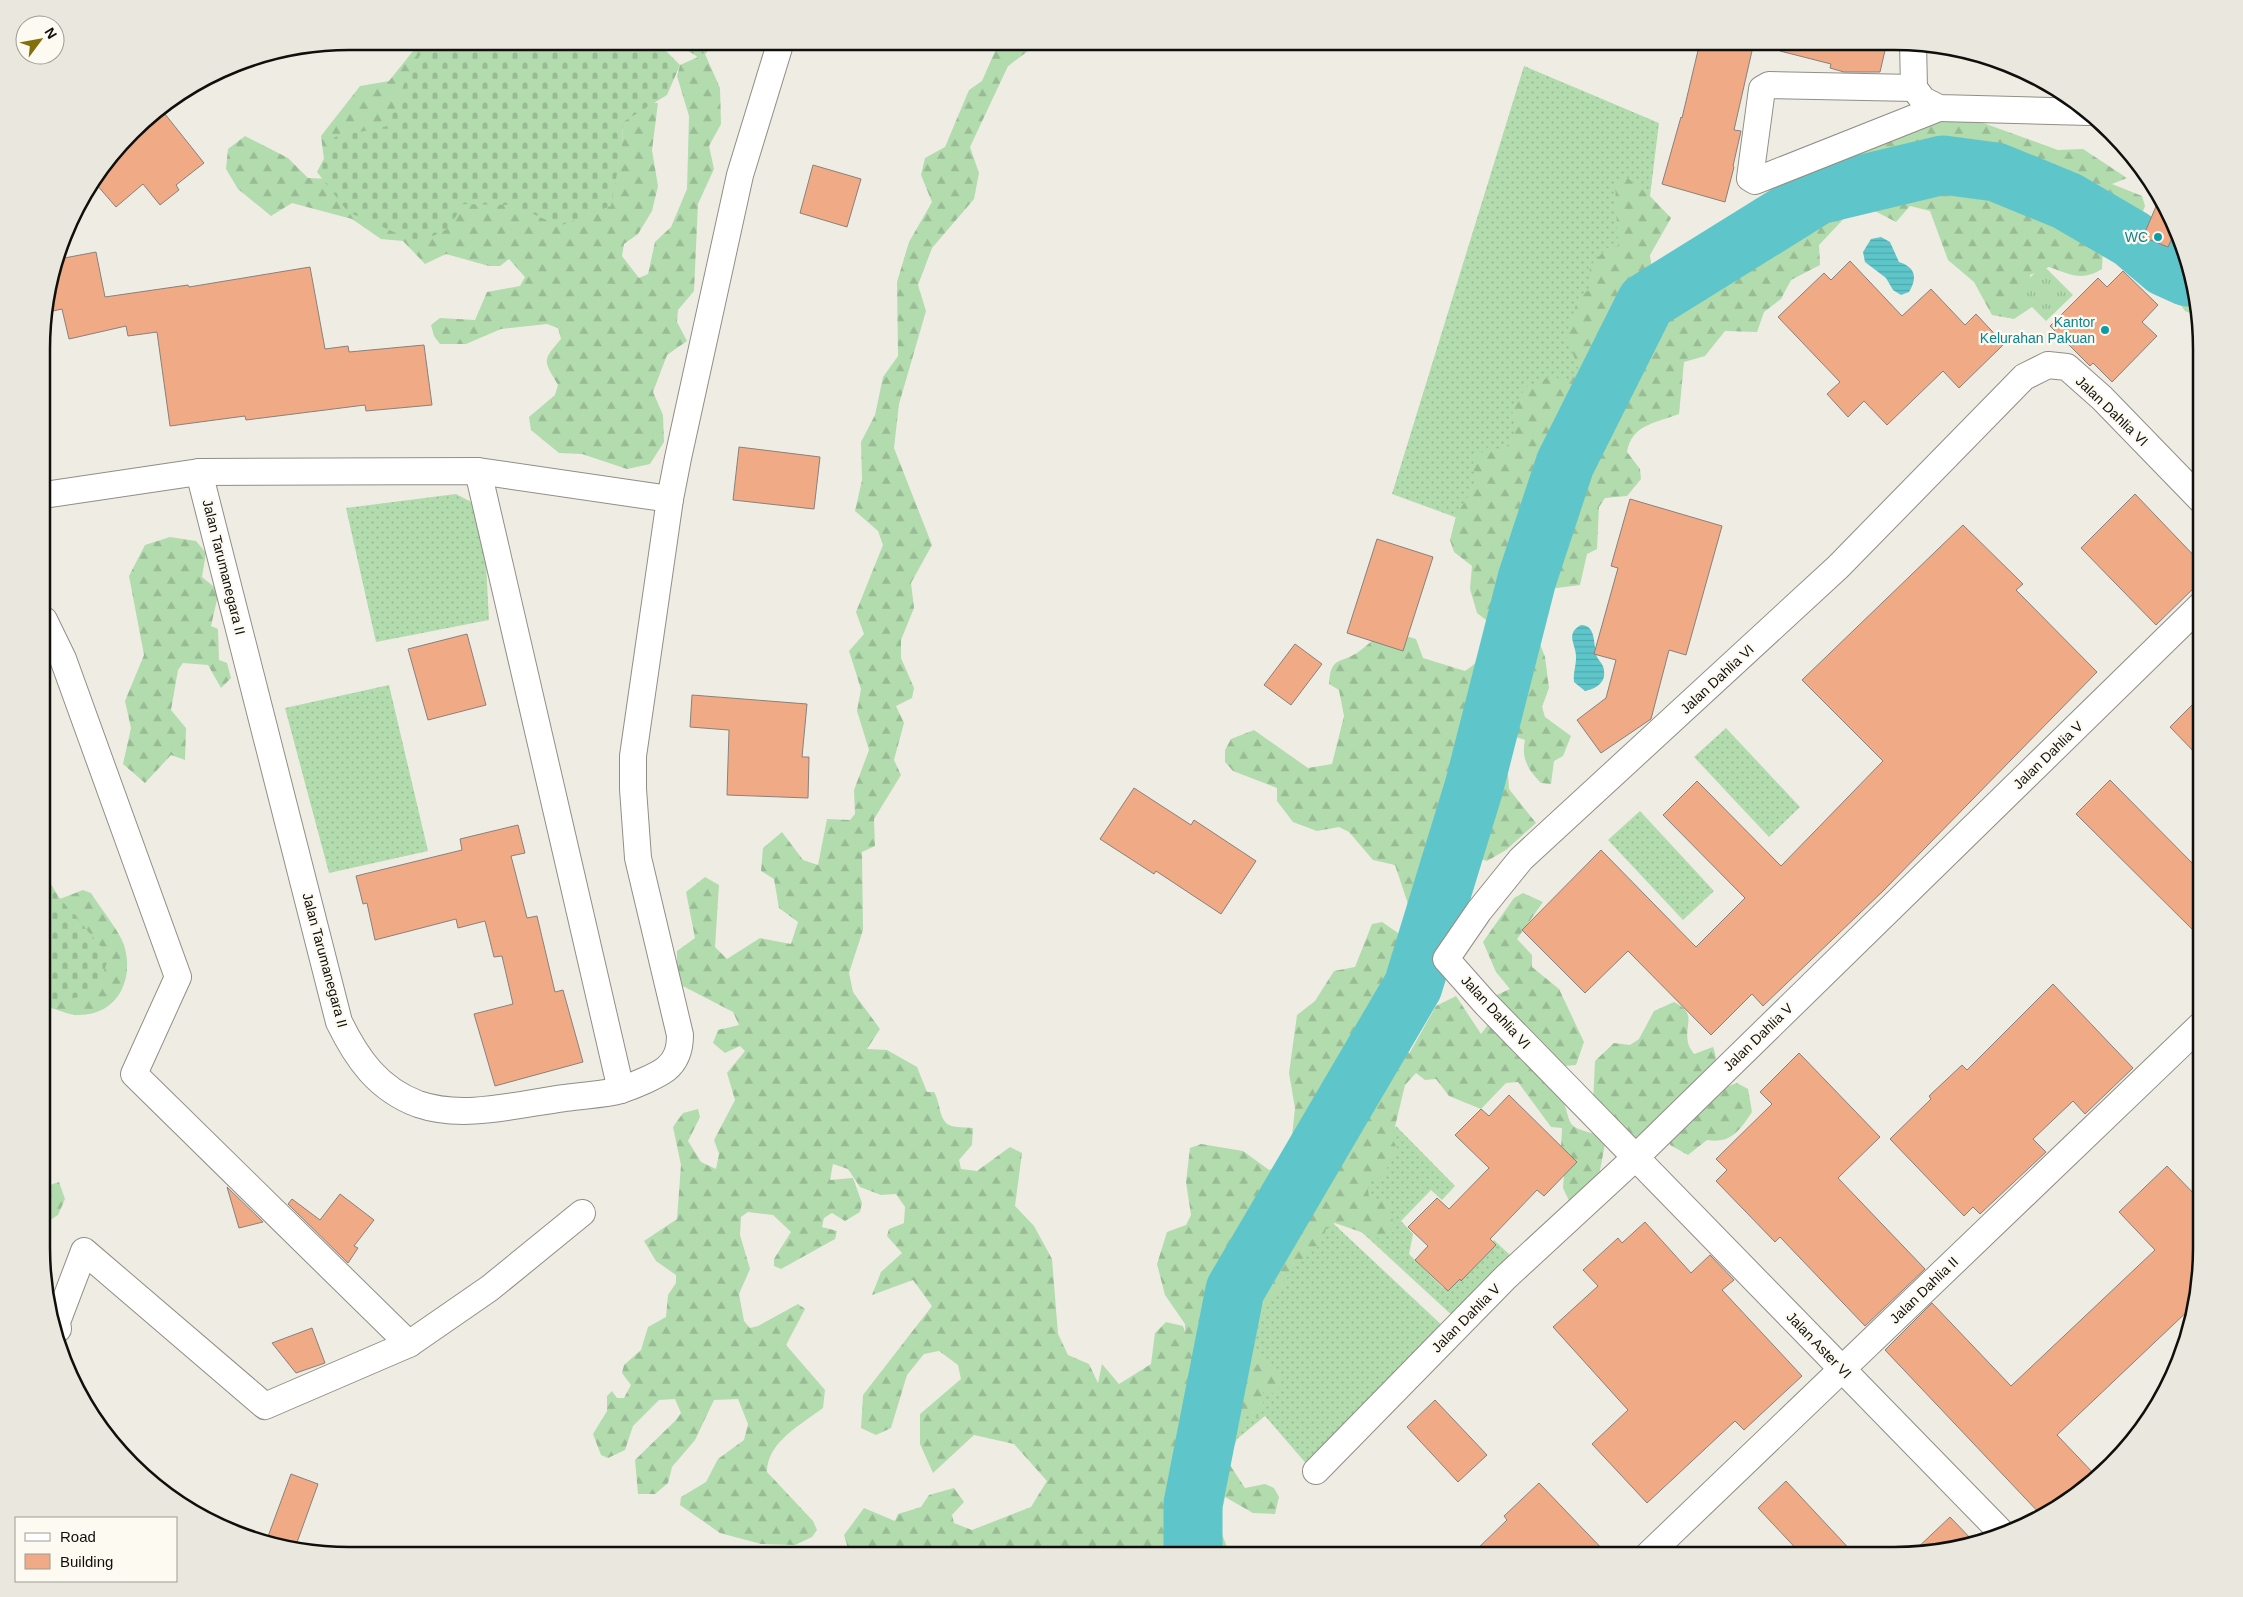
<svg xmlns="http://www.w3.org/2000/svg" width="2243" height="1597" viewBox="0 0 2243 1597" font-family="Helvetica,sans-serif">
  <defs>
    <pattern id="grass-dots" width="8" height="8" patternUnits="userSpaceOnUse" patternTransform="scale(1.25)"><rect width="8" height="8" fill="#b2dbae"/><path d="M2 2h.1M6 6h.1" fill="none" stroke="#98bb94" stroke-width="1.8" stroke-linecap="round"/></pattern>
    <pattern id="forest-firs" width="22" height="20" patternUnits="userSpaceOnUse" patternTransform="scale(1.25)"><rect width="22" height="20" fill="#b2dbae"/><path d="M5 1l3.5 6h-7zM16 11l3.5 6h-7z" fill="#98bb94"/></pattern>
    <pattern id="cemetery-stones" width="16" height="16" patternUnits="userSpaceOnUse" patternTransform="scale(1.25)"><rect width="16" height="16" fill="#b2dbae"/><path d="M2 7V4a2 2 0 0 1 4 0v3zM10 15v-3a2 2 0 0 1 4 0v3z" fill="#98bb94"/></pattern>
    <pattern id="park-tufts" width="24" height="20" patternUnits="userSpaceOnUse" patternTransform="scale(1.25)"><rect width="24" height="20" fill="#b2dbae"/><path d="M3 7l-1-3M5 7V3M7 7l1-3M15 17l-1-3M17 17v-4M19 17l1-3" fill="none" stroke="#98bb94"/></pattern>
    <pattern id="water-rules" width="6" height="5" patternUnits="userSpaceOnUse" patternTransform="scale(1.25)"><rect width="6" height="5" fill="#5ec6ca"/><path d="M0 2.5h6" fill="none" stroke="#50a9ac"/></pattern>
  </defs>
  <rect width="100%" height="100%" fill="#efede3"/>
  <!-- grass -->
  <g fill="url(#grass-dots)">
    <polygon points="672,41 716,41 701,59"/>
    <polygon points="1524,66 1659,123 1650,196 1636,233 1592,376 1474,524 1392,494"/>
    <polygon points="456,494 475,504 484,527 489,620 376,642 346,508"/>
    <polygon points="389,685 428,851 329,873 285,708"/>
    <polygon points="1726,728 1800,807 1769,837 1694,757"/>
    <polygon points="1640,811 1714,891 1683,920 1608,840"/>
    <polygon points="1396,1126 1455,1186 1442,1200 1431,1190 1401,1221 1413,1234 1409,1254 1443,1288 1494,1240 1511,1256 1456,1319 1341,1213"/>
    <polygon points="1320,1211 1446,1329 1310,1468 1265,1416 1209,1462 1237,1336"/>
  </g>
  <!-- forest -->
  <g fill="url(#forest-firs)">
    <path d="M 421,41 L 478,41 L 622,146 L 623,122 L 636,102 L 658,103 L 652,150 L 658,186 L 652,211 L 638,234 L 624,244 L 622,256 L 639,278 L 648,274 L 655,242 L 671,227 L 687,189 L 689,116 L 677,76 L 680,65 L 705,54 L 720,88 L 721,124 L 709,146 L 714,169 L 698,204 L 694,291 L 678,310 L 677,322 L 687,341 L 667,355 L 653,392 L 663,415 L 664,442 L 650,464 L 627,469 L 582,454 L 559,453 L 531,430 L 529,417 L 555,395 L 558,385 C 543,360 542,361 561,339 L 558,328 L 547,324 L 501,329 L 466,344 L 440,344 L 434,336 L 431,325 L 440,318 L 475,320 L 487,292 L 520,286 L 525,277 L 509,259 L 500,266 L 489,266 L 446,254 L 425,264 L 403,241 L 381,239 L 352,219 L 292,203 L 271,216 L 238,189 L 226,169 L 228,149 L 245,136 L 288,158 L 308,178 L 330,179 L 325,167 L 321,136 L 360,86 L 389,81 Z"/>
    <path d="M 999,42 L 1040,42 L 1008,66 L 970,147 L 979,173 L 974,199 L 932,248 L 918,285 L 926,311 L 899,404 L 894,448 L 932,545 L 911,583 L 914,608 L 901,640 L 901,658 L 914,688 L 912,698 L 896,706 L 904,723 L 894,760 L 901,775 L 874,819 L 875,846 L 862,852 L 863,930 L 849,973 L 853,992 L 880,1029 L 867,1049 L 887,1050 L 917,1067 L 927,1092 L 934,1092 C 940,1101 939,1120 949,1125 C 955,1128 966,1127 973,1128 L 972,1145 L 959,1160 L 961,1169 L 977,1171 L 1010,1147 L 1022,1153 L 1015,1206 L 1034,1226 L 1052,1259 L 1058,1334 L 1068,1355 L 1089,1364 L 1098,1383 L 1102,1364 L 1119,1384 L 1151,1364 L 1155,1333 L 1166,1322 L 1183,1326 L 1185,1332 L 1185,1324 L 1165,1295 L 1157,1264 L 1167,1232 L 1186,1225 L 1191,1215 L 1186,1182 L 1190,1148 L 1201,1144 L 1243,1151 L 1269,1170 L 1289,1164 L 1295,1108 L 1289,1073 L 1297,1015 L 1315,1001 L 1334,971 L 1355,967 L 1372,924 L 1382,922 L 1398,933 L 1413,967 L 1429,980 L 1421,1020 L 1406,1045 L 1409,1054 L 1436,1006 L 1456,996 L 1481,1034 L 1493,1018 L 1490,998 L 1510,989 L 1496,972 L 1483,942 L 1514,898 L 1523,893 L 1543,902 L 1517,939 L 1532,955 L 1532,967 L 1559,989 L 1584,1042 L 1576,1065 L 1543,1068 C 1549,1076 1559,1087 1562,1097 C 1573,1127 1564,1126 1599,1135 L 1605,1144 L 1600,1170 L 1605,1182 L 1572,1207 L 1563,1188 L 1564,1175 L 1561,1147 L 1562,1128 L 1551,1127 L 1518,1082 L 1506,1083 L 1481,1109 L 1449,1096 L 1436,1079 L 1425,1080 L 1416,1073 L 1405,1085 L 1392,1139 L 1399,1151 L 1380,1178 L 1370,1180 L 1368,1189 L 1369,1198 L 1389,1203 L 1395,1231 L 1378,1238 L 1335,1223 L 1327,1227 L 1320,1244 L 1291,1272 L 1254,1326 L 1254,1346 L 1279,1377 L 1280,1386 L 1274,1393 L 1263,1392 L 1263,1411 L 1256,1417 L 1246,1416 L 1228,1462 L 1245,1488 L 1265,1484 L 1274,1488 L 1279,1497 L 1275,1514 L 1253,1513 L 1225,1497 L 1219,1526 L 1230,1555 L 1185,1555 L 1181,1552 L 1188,1518 L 1179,1497 L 1182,1476 L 1168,1497 L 1181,1530 L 1172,1555 L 1032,1555 L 1027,1546 L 1001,1549 L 997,1555 L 850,1555 L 844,1535 L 864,1508 L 895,1521 L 898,1514 L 921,1507 L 929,1495 L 954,1488 L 964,1502 L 952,1515 L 954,1523 L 972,1530 L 1031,1507 L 1047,1481 L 1014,1444 L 974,1435 L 933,1473 L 920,1444 L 920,1414 L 961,1379 L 958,1365 L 939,1351 L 924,1354 L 907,1375 L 891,1428 L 876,1435 L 861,1428 L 863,1395 L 932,1306 L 913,1280 L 872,1295 L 881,1272 L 902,1253 L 887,1236 L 889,1229 L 904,1223 L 905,1207 L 896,1194 L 881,1195 L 860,1187 L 848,1169 L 833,1164 L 830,1180 L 853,1178 L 862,1203 L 860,1212 L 845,1221 L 832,1213 L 824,1218 L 822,1227 L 837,1231 L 835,1239 L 781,1269 L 774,1266 L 774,1259 L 791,1232 L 773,1215 L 748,1212 L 741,1217 L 740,1235 L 750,1269 L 739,1294 L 744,1321 L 750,1328 L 758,1326 L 798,1304 L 805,1309 L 786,1345 L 825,1390 L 823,1408 C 802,1424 767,1442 767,1472 L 813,1521 L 817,1530 L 812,1537 L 795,1545 L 761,1544 L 720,1533 L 680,1505 L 681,1497 L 706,1482 L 718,1459 L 744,1440 L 748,1424 L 738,1399 L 714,1400 L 695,1440 L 672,1467 L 668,1483 L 655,1494 L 638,1494 L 635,1460 L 676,1420 L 681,1413 L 675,1399 L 659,1400 L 633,1426 L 625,1450 L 608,1458 L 601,1455 L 593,1434 L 607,1411 L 607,1396 L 612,1391 L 617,1398 L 624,1398 L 631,1385 L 622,1373 L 624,1365 L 641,1350 L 648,1327 L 666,1317 L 668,1295 L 676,1283 L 676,1275 L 656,1261 L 644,1241 L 677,1219 L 681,1165 L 673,1127 L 683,1113 L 698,1109 L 700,1117 L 688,1141 L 701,1162 L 716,1169 L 719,1154 L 714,1140 L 735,1100 L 727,1073 L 745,1051 L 740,1046 L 725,1053 L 713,1043 L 718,1030 L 739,1025 L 733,1012 L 677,983 L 677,951 L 695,938 L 686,892 L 705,877 L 719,885 L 715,947 L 727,959 L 760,938 L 791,944 L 798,922 L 779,908 L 774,879 L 761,871 L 763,848 L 782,832 L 803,860 L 818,865 L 827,819 L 850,820 L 855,814 L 854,790 L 869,750 L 857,711 L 861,689 L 849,651 L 864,634 L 856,612 L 883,545 L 878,531 L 855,511 L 862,480 L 861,442 L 875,415 L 883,377 L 898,356 L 897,282 L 909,242 L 932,202 L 921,175 L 925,158 L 945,147 L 969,90 L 982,81 Z"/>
    <path d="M 1961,115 L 2058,150 L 2083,149 L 2127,178 L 2112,184 L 2142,196 L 2145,206 L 2132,239 L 2109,239 L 2103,249 L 2102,269 C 2081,282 2070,274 2049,267 L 2030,275 L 2032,307 L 2014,319 L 1992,315 L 1974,282 L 1948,260 L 1930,211 L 1910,206 L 1896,222 L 1865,206 L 1854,208 L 1819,245 L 1820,265 L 1791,280 L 1781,299 L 1764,312 L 1757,332 L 1725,331 L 1705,356 L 1684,362 L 1679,414 C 1656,423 1632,424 1627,452 L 1640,469 L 1641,479 L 1627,496 L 1605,498 L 1599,507 L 1597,549 L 1587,554 L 1580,585 L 1549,589 L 1536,606 L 1533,626 L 1545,657 L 1549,688 L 1542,707 L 1545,717 L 1571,736 L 1563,756 L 1554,761 L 1551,784 L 1541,783 C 1528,770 1521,758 1525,740 L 1513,736 L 1506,744 L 1509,789 L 1536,823 L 1506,850 L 1487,861 L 1461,853 L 1455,862 L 1458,915 L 1446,916 L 1432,904 L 1420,920 L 1411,913 L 1395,865 L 1373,860 L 1349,832 L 1339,827 L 1317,831 L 1293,822 L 1277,801 L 1277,788 L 1233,771 L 1225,762 L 1225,750 L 1231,739 L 1254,730 L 1308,768 L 1332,764 L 1344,716 L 1339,690 L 1329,684 C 1331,657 1338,664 1357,653 C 1366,647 1375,637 1384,630 L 1416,639 L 1423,658 L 1465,671 C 1481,661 1493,645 1495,627 L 1477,613 L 1470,589 L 1472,566 L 1454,552 L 1450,540 L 1456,516 L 1475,485 L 1473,460 L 1491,445 L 1501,451 C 1519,438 1515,430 1512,410 L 1525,388 L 1549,377 L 1571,379 L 1579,370 L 1566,335 L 1579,296 L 1589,290 L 1590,266 L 1607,248 L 1618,246 L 1615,182 L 1624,175 L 1650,196 L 1671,218 L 1650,255 L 1654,285 L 1683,265 L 1717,255 L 1741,210 L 1780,186 L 1807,159 L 1879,120 Z"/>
    <polygon points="2182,259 2197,316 2185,311 2172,292 2177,265"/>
    <polygon points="170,537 196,541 206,553 202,577 219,591 211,626 218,629 219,660 227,663 231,678 221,688 208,665 183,663 178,670 171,710 186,728 185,760 171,755 145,783 123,764 131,728 125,701 144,655 129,576 145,545"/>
    <path d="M 83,890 L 91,893 C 99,906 120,932 124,945 C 135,980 117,1016 77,1015 C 69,1015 59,1010 51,1008 L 44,1011 L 44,892 L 52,902 Z"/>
    <path d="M 1674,1002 C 1698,1014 1684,1023 1688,1043 C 1689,1047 1692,1051 1694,1054 L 1713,1047 C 1722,1069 1709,1080 1696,1098 L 1737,1083 L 1748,1089 L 1752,1112 C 1740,1130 1731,1144 1707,1140 L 1688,1155 L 1670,1145 L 1670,1125 L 1640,1143 L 1593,1103 L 1595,1061 L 1614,1043 L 1630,1045 L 1639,1039 L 1654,1011 Z"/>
    <polygon points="59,1182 65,1199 58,1215 44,1224 44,1187"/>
  </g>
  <!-- cemetery -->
  <g fill="url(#cemetery-stones)">
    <polygon points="429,41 656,41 680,65 667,95 623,122 622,146 611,206 559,226 514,205 463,204 449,228 419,243 348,212 317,172 335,137 388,126 407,76"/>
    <polygon points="44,872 58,896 109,956 104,971 85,996 44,1004"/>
  </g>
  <!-- park -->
  <polygon fill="url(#park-tufts)" points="2043,265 2073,295 2046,321 2016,291"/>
  <!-- water -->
  <g fill="url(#water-rules)">
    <path d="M 1881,237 L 1890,242 L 1899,262 C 1915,267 1918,277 1909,292 L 1901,295 L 1893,290 L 1886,278 L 1865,262 L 1863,252 L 1871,239 Z"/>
    <path d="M 1581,625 C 1597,625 1593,646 1597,657 C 1599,661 1604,665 1604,671 C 1606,683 1595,689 1585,691 L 1574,682 C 1573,673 1576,666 1576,658 C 1577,645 1564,634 1581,625 Z"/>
  </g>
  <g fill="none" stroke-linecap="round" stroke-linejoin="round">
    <!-- river -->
    <polyline stroke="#5ec6ca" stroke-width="59" points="1193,1555 1193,1504 1235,1290 1413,986 1474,787 1527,579 1565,464 1646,302 1818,195 1943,165 1996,172 2067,201 2132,239 2165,267 2187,277"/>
  </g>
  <!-- building -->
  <g fill="#f0aa85" stroke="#89807c">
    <polygon points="1700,42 1754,42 1734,130 1741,131 1733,166 1734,167 1725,202 1662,184 1681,117 1682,118"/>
    <polygon points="1781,42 1887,42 1880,72 1844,72 1830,68 1831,64 1780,51"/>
    <polygon points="161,109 204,163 176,185 179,190 160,205 143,184 116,207 96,184 146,118"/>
    <polygon points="813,165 861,179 847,227 800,213"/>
    <polygon points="2160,197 2170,213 2175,231 2168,247 2143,237"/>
    <polygon points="96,252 105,297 188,285 189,287 310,267 325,349 348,346 349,352 424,345 432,405 366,411 365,405 246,420 245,416 170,426 157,332 128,336 126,326 69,339 62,309 44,313 59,259"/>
    <polygon points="1850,261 1902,316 1931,289 1965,325 1976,314 2004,344 1959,388 1943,371 1887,425 1864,401 1848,417 1827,394 1840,382 1778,317 1824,273 1831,280"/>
    <polygon points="2123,271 2158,305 2142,322 2157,336 2112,382 2093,363 2090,366 2050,326 2098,278 2107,287"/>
    <polygon points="739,447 820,457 814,509 733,500"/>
    <polygon points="2135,494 2201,563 2201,581 2156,625 2081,548"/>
    <polygon points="1630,499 1722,526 1686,655 1669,650 1651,719 1601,753 1577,720 1606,698 1616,660 1594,654 1618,568 1611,566"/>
    <polygon points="1963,525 2023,584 2016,590 2097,672 1883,891 1763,1006 1752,994 1711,1035 1628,951 1585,993 1522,930 1601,850 1696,947 1745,898 1663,815 1697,781 1781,866 1883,761 1802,680"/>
    <polygon points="1377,539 1433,557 1403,651 1347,633"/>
    <polygon points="467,634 486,705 428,720 408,649"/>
    <polygon points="1295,644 1322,664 1291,705 1264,685"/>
    <polygon points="692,695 807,704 802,757 809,757 808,798 727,795 729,730 690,727"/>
    <polygon points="2201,696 2201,759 2170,727"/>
    <polygon points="2110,780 2201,872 2201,938 2076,814"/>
    <polygon points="1134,788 1191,825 1194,820 1256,861 1221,914 1156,871 1154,874 1100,839"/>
    <polygon points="518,825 525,853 511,856 527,918 537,916 555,992 563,990 583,1062 495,1086 474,1014 513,1004 502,956 494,957 485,921 458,928 456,919 375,940 367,903 363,904 356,876 462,850 460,839"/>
    <polygon points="2053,984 2133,1068 2085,1114 2073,1101 2033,1139 2046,1152 1980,1214 1973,1207 1964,1216 1890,1139 1931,1099 1929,1096 1962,1065 1967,1070"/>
    <polygon points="1799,1053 1880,1137 1838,1178 1925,1269 1865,1326 1780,1237 1775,1242 1716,1181 1727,1170 1716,1159 1772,1104 1760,1092"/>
    <polygon points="1509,1095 1577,1162 1544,1196 1537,1190 1490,1239 1496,1245 1461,1281 1460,1279 1448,1291 1415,1260 1428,1246 1408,1227 1437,1198 1449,1209 1489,1168 1455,1135 1481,1109 1489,1116"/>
    <polygon points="2167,1166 2201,1201 2201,1267 2193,1306 2057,1435 2097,1477 2081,1492 2042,1516 1885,1350 1932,1303 2011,1386 2155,1250 2119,1212"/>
    <polygon points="227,1187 263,1222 239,1228"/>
    <polygon points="340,1194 374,1220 354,1246 358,1248 348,1263 288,1204 292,1199 320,1220"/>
    <polygon points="1645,1222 1691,1273 1710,1255 1734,1280 1722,1290 1802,1376 1744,1430 1735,1421 1647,1503 1592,1444 1628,1410 1553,1327 1598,1286 1583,1270 1618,1238 1622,1243"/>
    <polygon points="312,1328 325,1363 296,1373 272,1343"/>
    <polygon points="1435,1400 1487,1455 1458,1482 1407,1427"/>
    <polygon points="291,1474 318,1484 295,1548 266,1542"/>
    <polygon points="1786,1481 1856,1556 1803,1556 1758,1508"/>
    <polygon points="1539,1483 1609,1556 1470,1556 1507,1520 1504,1516"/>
    <polygon points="1950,1517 1976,1544 1912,1553"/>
  </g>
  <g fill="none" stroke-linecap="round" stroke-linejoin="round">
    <!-- minor casing -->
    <g stroke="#918e86" stroke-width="28">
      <g id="minor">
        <polyline points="1913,42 1914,88 1923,100 1939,108 2089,112"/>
        <polyline points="1914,88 1769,85 1762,89 1750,178 1755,181 1939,108"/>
        <polyline points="478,471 621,1090"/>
        <path d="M 199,472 L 339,1022 C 357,1059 378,1089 418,1104 C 464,1120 518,1104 565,1098 C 583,1095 604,1095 621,1090 C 633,1086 657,1076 666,1069 C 677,1060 680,1049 680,1035 L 638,858 L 633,789 L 633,756 L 670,499 L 678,458 L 740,175 L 781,41"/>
        <polyline points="44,495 199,472 478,471 670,499"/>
        <polyline points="44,620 63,659 178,977 134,1074 409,1344 490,1288 582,1213"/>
        <polyline points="58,1329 57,1322 84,1251 265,1406 409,1344"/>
        <polyline points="1316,1471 1506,1277 1636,1157 2201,605"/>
        <polyline points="2003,1534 1485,1003 1446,959 1479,911 1521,859 1838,567 2024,377 2048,365 2067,367 2102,398 2201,500"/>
        <polyline points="1647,1556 2201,1025"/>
      </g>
    </g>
    <!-- minor -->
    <use href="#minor" stroke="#fff" stroke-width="26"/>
  </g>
  <!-- markers -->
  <g fill="#0f9aa8" stroke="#fdfaf1" stroke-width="2">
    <circle cx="2158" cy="237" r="5"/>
    <circle cx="2105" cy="330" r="5"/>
  </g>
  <g text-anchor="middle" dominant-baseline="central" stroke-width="4.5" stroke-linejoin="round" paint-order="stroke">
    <!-- culture labels -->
    <g font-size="14" fill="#0d838f" stroke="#fdfaf1" text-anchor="end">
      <text x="2148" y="237">WC</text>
      <text x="2095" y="322">Kantor<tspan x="2095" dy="16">Kelurahan Pakuan</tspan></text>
    </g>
    <!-- street labels -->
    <g font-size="14" fill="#0f0f0b" stroke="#fdfaf1">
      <text transform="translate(2112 411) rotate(44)">Jalan Dahlia VI</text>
      <text transform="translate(224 567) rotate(76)">Jalan Tarumanegara II</text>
      <text transform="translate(1717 679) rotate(-43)">Jalan Dahlia VI</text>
      <text transform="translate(2048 755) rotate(-44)">Jalan Dahlia V</text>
      <text transform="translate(325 960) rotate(75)">Jalan Tarumanegara II</text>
      <text transform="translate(1496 1012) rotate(47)">Jalan Dahlia VI</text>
      <text transform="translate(1758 1037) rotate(-44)">Jalan Dahlia V</text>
      <text transform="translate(1924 1290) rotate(-44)">Jalan Dahlia II</text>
      <text transform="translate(1466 1318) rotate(-45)">Jalan Dahlia V</text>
      <text transform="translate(1819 1345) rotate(46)">Jalan Aster VI</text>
    </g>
  </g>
  <!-- crop -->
  <path d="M0 0H2243V1597H0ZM349 50H1894A299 299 0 0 1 2193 349V1248A299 299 0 0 1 1894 1547H349A299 299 0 0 1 50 1248V349A299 299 0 0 1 349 50Z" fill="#eae7df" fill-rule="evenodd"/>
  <path fill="none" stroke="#0f0f0b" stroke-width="2.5" d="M349 50H1894A299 299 0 0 1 2193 349V1248A299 299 0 0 1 1894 1547H349A299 299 0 0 1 50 1248V349A299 299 0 0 1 349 50Z"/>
  <!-- legend -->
  <rect x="15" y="1517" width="162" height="65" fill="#fdfaf1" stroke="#9e9c95"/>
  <rect x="25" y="1533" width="25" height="8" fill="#ffffff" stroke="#9e9c95"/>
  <text x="60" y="1542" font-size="15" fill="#0f0f0b">Road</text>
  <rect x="25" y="1554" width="25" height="15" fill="#f0aa85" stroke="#9e9c95"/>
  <text x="60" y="1567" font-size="15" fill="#0f0f0b">Building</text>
  <!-- north arrow -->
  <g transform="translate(40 40) rotate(58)"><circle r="24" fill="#fdfaf1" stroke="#9e9c95"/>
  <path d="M0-4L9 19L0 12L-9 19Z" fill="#846f0d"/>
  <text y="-8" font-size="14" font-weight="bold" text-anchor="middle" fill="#0f0f0b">N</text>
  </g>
</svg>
